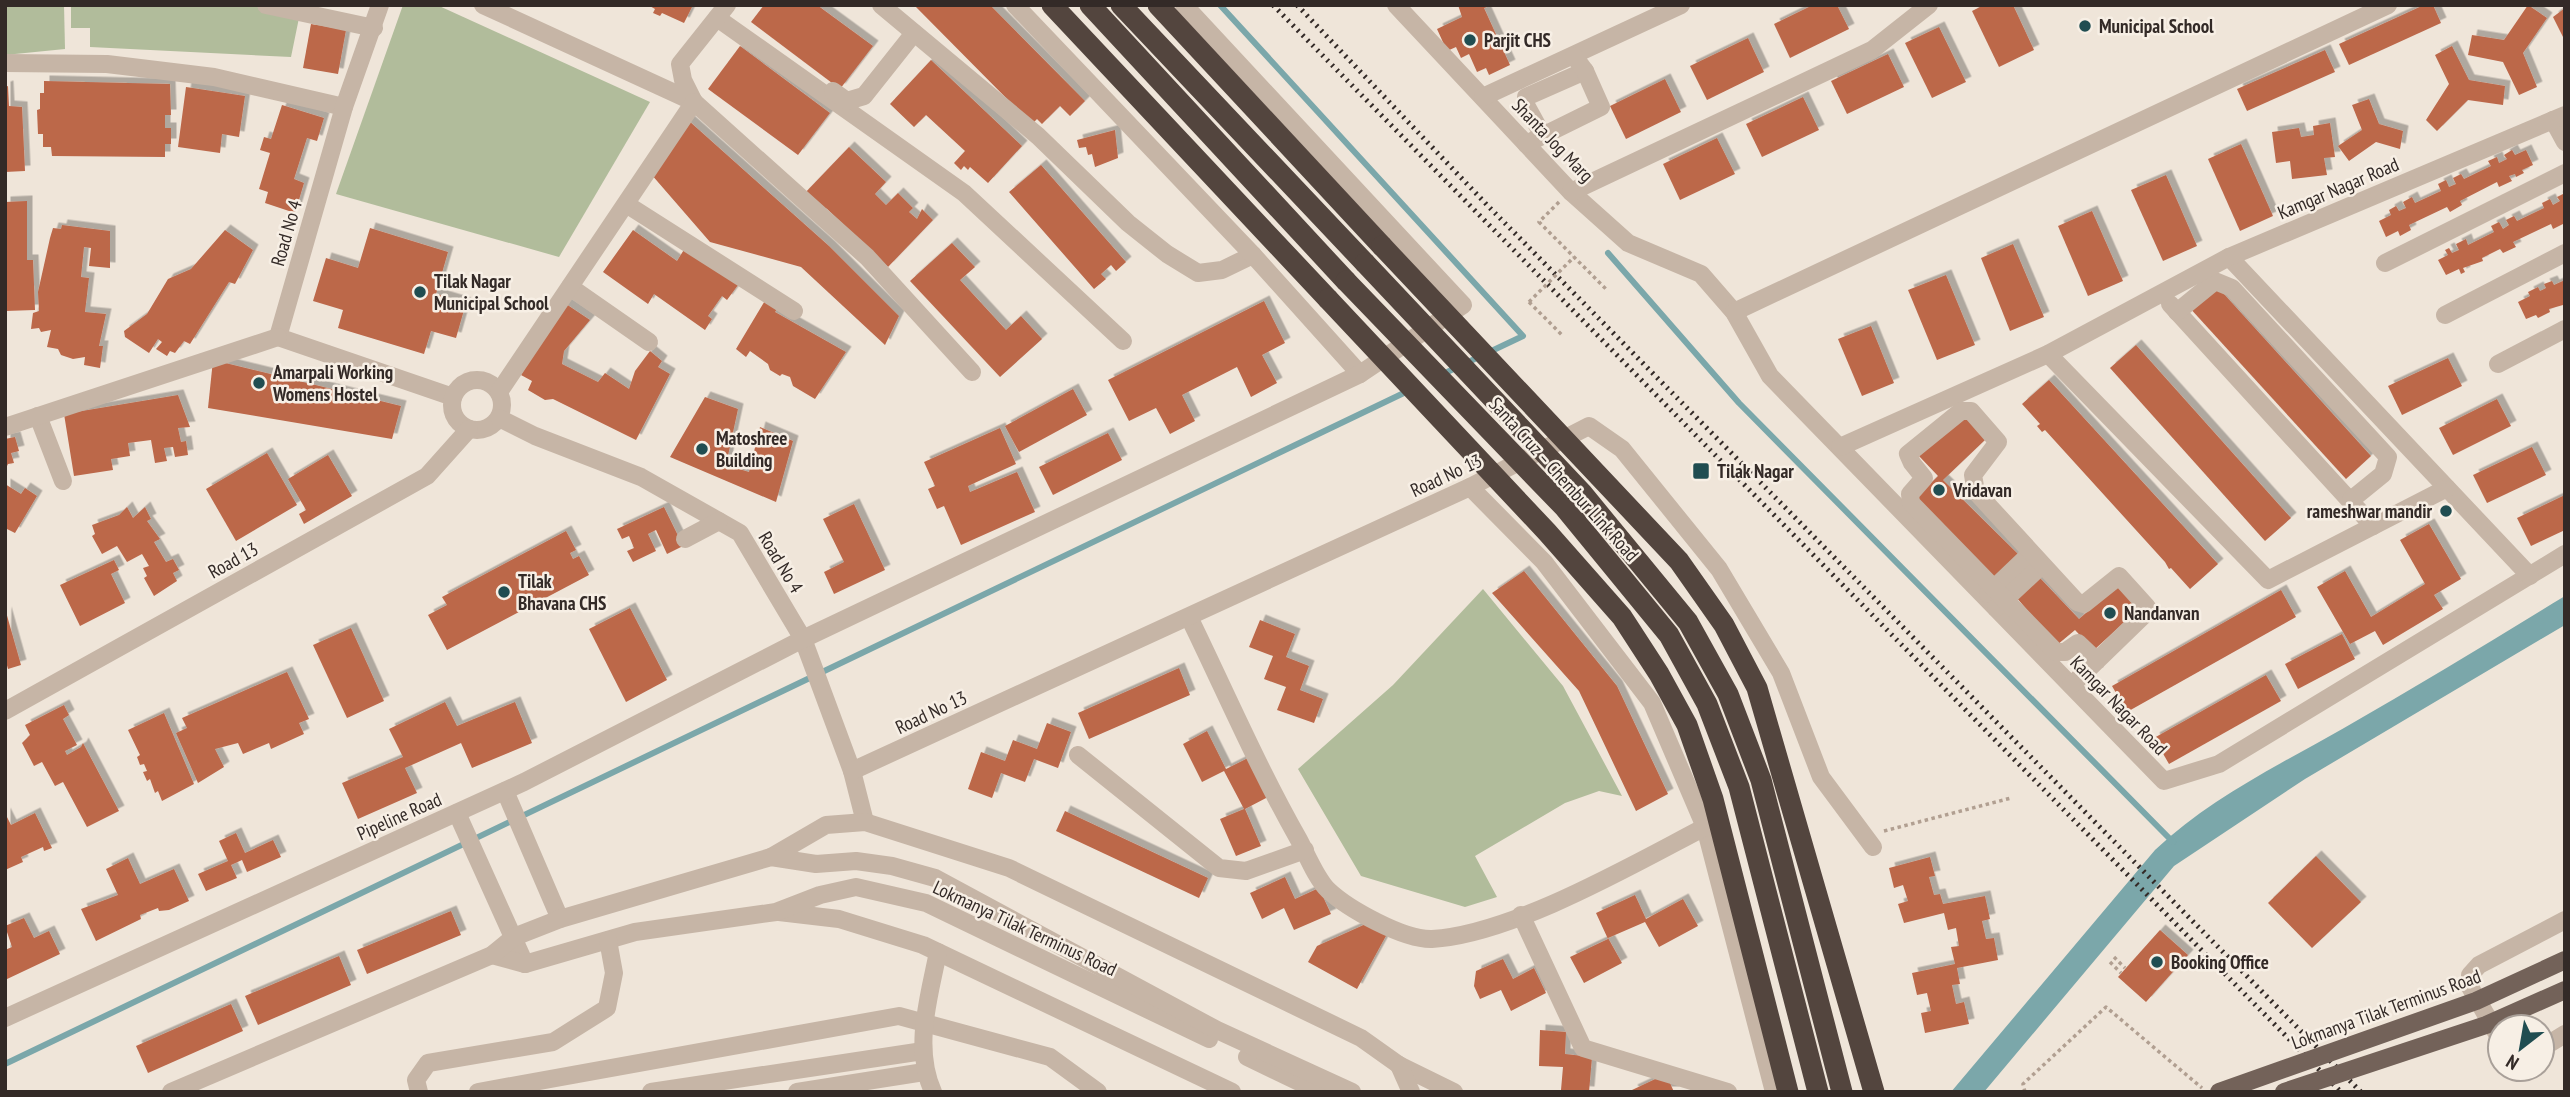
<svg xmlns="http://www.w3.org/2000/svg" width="2570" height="1097" viewBox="0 0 2570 1097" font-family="'PT Sans Narrow',sans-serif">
  <defs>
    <filter id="shadow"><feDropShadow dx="5.5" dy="-5.5" stdDeviation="0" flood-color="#0004"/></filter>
  </defs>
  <rect width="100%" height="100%" fill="#efe5d9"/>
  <!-- green -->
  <g fill="#b1bc9b">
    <polygon points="5,5 64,5 65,49 5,55"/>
    <polygon points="71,5 250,5 300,13 291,57 90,47 90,28 71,28"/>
    <polygon points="403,5 437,5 650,102 559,257 336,194"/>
    <polygon points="1483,589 1563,686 1622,796 1599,791 1565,803 1475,856 1497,897 1465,907 1361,876 1298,769 1393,685"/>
  </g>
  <!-- water -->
  <path fill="#7ba7aa" d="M 2565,596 L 2565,625 L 2305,779 L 2174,866 L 1984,1092 L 1951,1092 L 2155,850 C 2210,798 2279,765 2344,728 C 2418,686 2491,641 2565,596 Z"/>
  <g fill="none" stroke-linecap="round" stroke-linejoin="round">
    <!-- stream -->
    <g stroke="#7ba7aa" stroke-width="6">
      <polyline points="1220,5 1523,336 1443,374"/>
      <polyline points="1608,253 1739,403 2173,842"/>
      <polyline points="5,1064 1408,391"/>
    </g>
  </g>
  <!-- building -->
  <g fill="#bc674a" filter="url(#shadow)">
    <polygon points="648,5 693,5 684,23 662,13 660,16 653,13 655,9"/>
    <polygon points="764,5 817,5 873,46 840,89 751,22"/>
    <polygon points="914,5 990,5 1085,101 1070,116 1060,106 1042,124 1037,119 1032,124"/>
    <polygon points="1458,5 1492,5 1484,8 1510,65 1489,75 1486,68 1477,72 1469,54 1461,58 1456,47 1447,51 1437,29 1462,17"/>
    <polygon points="1813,5 1837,5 1849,29 1790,58 1774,24"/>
    <polygon points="1984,5 2013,5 2034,50 1999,67 1972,11"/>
    <polygon points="2424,5 2433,5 2441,23 2349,65 2339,44"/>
    <polygon points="2528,5 2547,18 2523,53 2537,87 2519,95 2503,62 2468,55 2472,35 2504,40"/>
    <polygon points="2565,8 2565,41 2553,17"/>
    <polygon points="311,24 346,30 338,74 303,68"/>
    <polygon points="1939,27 1966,82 1932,98 1905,43"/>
    <polygon points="1748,38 1764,72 1707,100 1690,66"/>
    <polygon points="740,46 830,113 798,155 708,89"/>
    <polygon points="2452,46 2469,80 2505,86 2503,105 2468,100 2437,131 2426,120 2449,84 2435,55"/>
    <polygon points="2325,50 2335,72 2247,111 2237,89"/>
    <polygon points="1888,54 1904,87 1847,114 1831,81"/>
    <polygon points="931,60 1022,146 988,183 970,167 968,170 964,166 961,170 954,163 965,151 926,115 914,127 890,104"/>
    <polygon points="1665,79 1681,112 1626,139 1610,106"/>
    <polygon points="44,81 170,84 171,115 165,115 165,128 171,128 171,144 165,144 165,157 52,156 51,147 43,147 43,134 38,134 37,110 40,109 40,93 44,93"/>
    <polygon points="8,86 9,106 22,107 25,171 5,172 5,87"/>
    <polygon points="186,87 245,96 239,137 222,134 220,153 178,147"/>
    <polygon points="1803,97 1819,130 1762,157 1746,124"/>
    <polygon points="2369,99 2379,124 2403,131 2400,149 2376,142 2349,161 2338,146 2362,130 2352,105"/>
    <polygon points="282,105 324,118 317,141 307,138 294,179 304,183 295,213 265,203 268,192 259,189 270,153 260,150 264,137 271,139"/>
    <polygon points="689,121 829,246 899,316 885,345 801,267 710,242 651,174"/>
    <polygon points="2330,123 2335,157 2324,158 2327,175 2292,179 2290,161 2276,163 2272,132 2299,128 2301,137 2314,135 2313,126"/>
    <polygon points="1115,130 1118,158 1095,167 1092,154 1088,155 1086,147 1079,148 1077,140"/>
    <polygon points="1717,138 1735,174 1680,200 1663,164"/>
    <polygon points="2241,144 2273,216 2240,231 2208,159"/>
    <polygon points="849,147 886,182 875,194 886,205 898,193 913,208 909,212 917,219 922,209 933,220 888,267 827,209 803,195"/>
    <polygon points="2512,150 2515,155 2526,150 2533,165 2522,170 2524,173 2516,177 2515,174 2509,176 2512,181 2499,187 2497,182 2460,201 2462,205 2450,212 2447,207 2409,225 2411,230 2400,236 2398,231 2386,237 2379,221 2391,215 2389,210 2396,206 2399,211 2406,208 2403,202 2412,197 2415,203 2441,191 2438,184 2446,180 2449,187 2456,184 2453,178 2461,174 2464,179 2491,166 2488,161 2497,157 2499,163 2507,159 2504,155"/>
    <polygon points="1041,165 1126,262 1116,271 1111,265 1101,274 1106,279 1094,289 1009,192"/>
    <polygon points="2166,175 2197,246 2163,261 2131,190"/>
    <polygon points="2565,193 2565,223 2553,229 2551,224 2513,242 2516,247 2503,253 2500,249 2482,258 2483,261 2463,268 2465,272 2461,274 2459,269 2446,275 2438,260 2448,255 2445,250 2449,248 2452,253 2459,250 2456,244 2466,239 2468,245 2494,232 2491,226 2499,222 2503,229 2509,225 2506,220 2514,216 2517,221 2544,208 2542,203 2550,199 2553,205 2560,201 2557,197"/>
    <polygon points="27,201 27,260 33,260 35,310 5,311 5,202"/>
    <polygon points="2092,211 2123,281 2088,296 2058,226"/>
    <polygon points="62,225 110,231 110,268 89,266 91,248 84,247 81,277 89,278 85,312 106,314 99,346 103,346 100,368 84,365 85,357 73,359 61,355 58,349 47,347 51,330 41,332 39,328 31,329 33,313 39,311 38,292 50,238 53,228 61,229"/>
    <polygon points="370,228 448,252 436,294 466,303 456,338 431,331 424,354 338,328 343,310 313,301 326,258 358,268"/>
    <polygon points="225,230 253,250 235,284 229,282 190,344 184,341 175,353 170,351 167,356 156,349 162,342 158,339 149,353 125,337 124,331 147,314 168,279 191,269"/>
    <polygon points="633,230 677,261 685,248 738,285 727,300 722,296 708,316 712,319 705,330 654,294 648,304 603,272"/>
    <polygon points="952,243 975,267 960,280 1006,330 1021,316 1042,339 1000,377 910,281"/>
    <polygon points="2013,244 2044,317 2010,331 1981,258"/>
    <polygon points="1946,275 1975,345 1937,360 1908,290"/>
    <polygon points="2565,280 2563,305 2549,309 2550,312 2538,318 2536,315 2526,319 2518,302 2530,296 2528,292 2538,287 2540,291 2546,288 2544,284 2552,281 2554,285"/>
    <polygon points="2214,283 2371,456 2346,479 2188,306"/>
    <polygon points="766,299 778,307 775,312 846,352 815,399 793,386 790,377 782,374 780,376 770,370 768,364 750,351 746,357 736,349"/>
    <polygon points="1264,301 1285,343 1262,355 1277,383 1251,397 1237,367 1182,395 1195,421 1170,434 1156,408 1129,421 1108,380"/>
    <polygon points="563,302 590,320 564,351 562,364 598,382 605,373 629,389 635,371 650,351 662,361 658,367 670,374 636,440 553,399 545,400 528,390 532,381 521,375"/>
    <polygon points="1871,326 1894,383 1862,396 1838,339"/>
    <polygon points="2136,345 2291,518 2265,541 2110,368"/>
    <polygon points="2448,358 2462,386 2402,415 2388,386"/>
    <polygon points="213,360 401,406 392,439 208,408"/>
    <polygon points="2049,380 2218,564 2190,589 2171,568 2169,569 2165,562 2045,430 2042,432 2037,426 2040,424 2022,404"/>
    <polygon points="1073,389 1087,415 1019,452 1005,426"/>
    <polygon points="178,395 190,427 178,428 181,442 186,441 188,455 175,457 173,447 164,448 167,461 155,463 151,440 128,443 130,456 111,459 113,470 74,476 64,414"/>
    <polygon points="705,397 738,409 726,465 749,472 760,427 793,441 776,502 670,457"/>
    <polygon points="2497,399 2511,426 2453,455 2439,428"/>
    <polygon points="1963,414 1986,439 1943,480 2018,554 1994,578 1915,499 1938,476 1919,456"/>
    <polygon points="1000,428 1016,464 968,486 970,492 1017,472 1035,512 961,545 944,506 937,509 928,489 935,486 924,462"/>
    <polygon points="1108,433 1122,460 1053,495 1039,467"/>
    <polygon points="15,437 19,451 11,453 14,463 8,464 5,470 5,439"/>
    <polygon points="2532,447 2546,475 2487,503 2473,475"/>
    <polygon points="267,453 297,505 236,541 206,489"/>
    <polygon points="328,455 352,496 304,524 299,514 306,510 288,479"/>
    <polygon points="5,484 21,494 25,488 37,496 15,533 5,528"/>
    <polygon points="2565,495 2565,530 2531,546 2517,518"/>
    <polygon points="854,504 885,570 834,594 824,572 844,562 823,519"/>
    <polygon points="127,507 133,518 145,507 151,519 147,521 160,539 154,542 166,562 173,559 179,570 173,573 177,581 154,596 144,578 147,576 143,568 149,566 142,554 127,562 117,546 102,554 92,536 95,534 92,525 119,515"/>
    <polygon points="664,507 683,546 667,554 656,530 648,534 656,551 633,562 627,551 634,548 629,536 622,539 617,529"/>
    <polygon points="2429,524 2461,579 2434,595 2443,609 2383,645 2375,631 2350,644 2317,587 2345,571 2371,617 2425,584 2400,540"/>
    <polygon points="566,531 576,550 570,553 573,559 579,556 589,575 447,650 428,615 447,605 442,597"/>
    <polygon points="114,560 119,570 111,574 125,603 80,626 60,585"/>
    <polygon points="1524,571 1617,686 1668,794 1636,811 1579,691 1492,593"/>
    <polygon points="2040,578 2079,619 2121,583 2141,607 2094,650 2075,630 2057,645 2016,597"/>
    <polygon points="2281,590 2296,617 2127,712 2112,686"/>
    <polygon points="630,608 667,680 626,702 589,629"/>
    <polygon points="6,612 21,665 8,669 5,658"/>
    <polygon points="1260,620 1295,634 1286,657 1309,666 1300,690 1323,699 1314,723 1277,710 1286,687 1264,679 1273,656 1249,647"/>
    <polygon points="351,628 384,701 347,718 313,645"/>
    <polygon points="2342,634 2355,659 2298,689 2285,664"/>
    <polygon points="1179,668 1190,695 1089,739 1078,713"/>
    <polygon points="287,672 309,719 299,723 304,734 271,749 269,743 243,754 238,743 215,749 224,767 198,783 176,733 187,728 182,718"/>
    <polygon points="2266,675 2281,701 2169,764 2154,738"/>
    <polygon points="445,702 457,726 515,702 532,743 472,768 461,743 405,768 417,793 358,819 342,783 403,757 389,729"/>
    <polygon points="64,705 69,715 63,719 77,745 65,751 67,755 81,747 83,743 119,811 87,827 63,782 55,786 42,762 34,766 22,743 30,735 25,725"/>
    <polygon points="164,713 194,784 162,801 158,791 155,793 150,779 147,781 143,772 147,771 144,764 140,765 137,757 140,755 128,730"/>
    <polygon points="1047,723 1071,732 1058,768 1034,759 1025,782 1001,773 992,798 968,789 981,752 1005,761 1013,740 1037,749"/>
    <polygon points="1207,731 1226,769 1248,758 1268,797 1245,809 1261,846 1236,856 1220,819 1244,809 1224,771 1202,782 1183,744"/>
    <polygon points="1065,811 1208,878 1199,898 1056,831"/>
    <polygon points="5,813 11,825 35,813 52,848 44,851 43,847 21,857 23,862 5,870"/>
    <polygon points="236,833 245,853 273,840 281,857 247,872 242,860 231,865 237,878 206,891 198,874 228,861 219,841"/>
    <polygon points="2316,856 2361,902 2312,948 2268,903"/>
    <polygon points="1930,857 1935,876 1929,877 1934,895 1940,894 1943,904 1985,896 1990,919 1982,921 1986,939 1994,938 1998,960 1957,968 1960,984 1952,985 1956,1004 1964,1002 1969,1024 1925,1033 1921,1013 1931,1011 1927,993 1917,995 1912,973 1955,964 1951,947 1959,946 1956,928 1948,930 1944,913 1904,923 1898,904 1908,901 1903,885 1894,888 1889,868"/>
    <polygon points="128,858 140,884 174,869 189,901 169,910 159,911 158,908 140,915 141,919 96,941 81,909 118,895 106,869"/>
    <polygon points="1285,877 1295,899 1319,888 1331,914 1294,930 1284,908 1262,919 1250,893"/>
    <polygon points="1635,895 1646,919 1683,899 1698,926 1659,947 1645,922 1608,938 1622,963 1584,983 1570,957 1608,939 1596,913"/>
    <polygon points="451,911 461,935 367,974 357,950"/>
    <polygon points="24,918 34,938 49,931 60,954 5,980 5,950 12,947 5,926"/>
    <polygon points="1368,923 1387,934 1357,989 1308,962 1317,946"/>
    <polygon points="2160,930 2188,955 2146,1002 2118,977"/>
    <polygon points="339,956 351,985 258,1025 245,996"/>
    <polygon points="1503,959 1513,979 1534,968 1546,993 1511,1011 1501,990 1480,999 1474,986 1476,971"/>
    <polygon points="231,1004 243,1031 148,1073 136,1046"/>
    <polygon points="1540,1030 1566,1032 1565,1054 1592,1057 1589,1092 1561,1090 1563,1067 1539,1066"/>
    <polygon points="1666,1074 1674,1092 1633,1092 1632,1090"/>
  </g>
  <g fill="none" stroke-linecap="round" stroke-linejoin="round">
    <!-- path -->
    <g stroke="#b19f91" stroke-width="3.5" stroke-dasharray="3.5 3.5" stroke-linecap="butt">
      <polyline points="1559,202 1539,222 1608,291"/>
      <polyline points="1529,302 1563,336"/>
      <polyline points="1884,831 2011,798"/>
      <polyline points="2114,957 2125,968"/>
      <polyline points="2110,962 2121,973"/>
      <polyline points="2025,1092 2023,1084 2106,1007 2202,1088"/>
    </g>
    <!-- minor -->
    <g stroke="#c6b5a6" stroke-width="18">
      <polyline points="266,5 374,28"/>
      <polyline points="483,5 694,102 867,257 972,372"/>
      <polyline points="881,5 1038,136 1128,223 1167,254 1198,273 1222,270 1253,255"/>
      <polyline points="1015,5 1253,255 1360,374"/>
      <polyline points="1396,5 1571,192 1628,243 1701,274 1734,312 1770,376 2164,781 2219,764 2565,554"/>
      <polyline points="717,18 964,193 1123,341"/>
      <polyline points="5,63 107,64 214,77 344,107"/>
      <polyline points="833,91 847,101 864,96 914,33"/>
      <polyline points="1483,97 1681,5"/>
      <polyline points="694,102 683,80 680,64 727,5"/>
      <polyline points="2553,120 2565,142"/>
      <polyline points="1543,136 1526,105 1526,97 1585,71"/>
      <polyline points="1526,144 1601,107 1585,71 1574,56"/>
      <polyline points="1571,192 1872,50 1929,5"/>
      <polyline points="626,204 794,311"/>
      <polyline points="2229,257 2530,576"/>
      <polyline points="2385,263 2565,173"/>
      <polyline points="570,287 649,342"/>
      <polyline points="2170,304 2373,526"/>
      <polyline points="1734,312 2388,5"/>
      <polyline points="2177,312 2215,281 2232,288 2388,457 2383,474 2351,500"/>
      <polyline points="2445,315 2565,253"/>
      <polyline points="278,337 344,107 380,5"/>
      <polyline points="278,337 453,397"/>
      <polyline points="2048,354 2268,580 2447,488"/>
      <polyline points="2498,364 2565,329"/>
      <circle cx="477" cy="405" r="25"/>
      <polyline points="499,392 694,102"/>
      <polyline points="38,416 63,481"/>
      <polyline points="499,418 535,436 641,477 740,533 803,639 852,771 865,822"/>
      <polyline points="5,427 278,337"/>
      <polyline points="1840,447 2048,354 2229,257 2565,115"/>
      <polyline points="1470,487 1544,562 1652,703 1705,827 1774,1092"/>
      <polyline points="685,539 719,521"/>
      <polyline points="1988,594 2031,553"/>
      <polyline points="1996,608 2042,565"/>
      <path d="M 1189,617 C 1225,691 1258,768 1299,840 C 1307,855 1316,878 1328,890 C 1348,909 1404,940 1432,939 C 1513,934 1632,865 1705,827"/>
      <polyline points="2071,685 2078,679 2144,615 2147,607 2119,576 2084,604 2077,602 1976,492 1973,475 1998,442 1971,411 1961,411 1908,454 1912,463 1924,478 1910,494 1911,503 2056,652 2065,652 2078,643 2097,661"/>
      <polyline points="5,711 427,476 469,429"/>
      <polyline points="1078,755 1219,868 1246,871 1305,850"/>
      <polyline points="852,771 1470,487 1589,426 1622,449 1719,569 1781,673 1821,777 1873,847"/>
      <polyline points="505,791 560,919"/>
      <polyline points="457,813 525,964"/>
      <polyline points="771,857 826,825 865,822 1009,868 1361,1038 1399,1065 1454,1092"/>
      <polyline points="779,912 839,919 923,945 1232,1092"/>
      <polyline points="1521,915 1583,1048 1728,1092"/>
      <polyline points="492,955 525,964 635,932 776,912 820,895 856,887 926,903 1209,1039"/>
      <polyline points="5,1018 524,782 803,639 1360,374 1463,305 1184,5"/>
      <polyline points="2500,1039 2470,987 2470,975 2479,965 2565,920"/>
      <polyline points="2542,1048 2565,1034"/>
      <polyline points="1247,1057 1320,1092"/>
      <polyline points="1399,1065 1411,1092"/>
      <polyline points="171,1092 492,955 514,937 560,919 771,857 816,864 856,861 892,866 935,878 1217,1030 1352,1092"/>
      <polyline points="419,1092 416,1080 428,1063 553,1042 607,1008 614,973 608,940"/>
      <polyline points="478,1092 899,1016 1050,1057 1098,1092"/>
      <polyline points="651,1092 923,1051"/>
      <polyline points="797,1092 924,1072"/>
      <path d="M 933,1092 C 913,1047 929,998 938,952"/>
    </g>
    <!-- highway -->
    <g stroke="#53453e" stroke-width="21">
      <polyline points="1052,5 1328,299"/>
      <polyline points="1090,5 1346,281"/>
      <polyline points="1121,5 1365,263"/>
      <polyline points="1158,5 1382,246"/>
    </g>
    <!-- rail -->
    <g stroke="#332a27" stroke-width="5" stroke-dasharray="2 5" stroke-linecap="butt">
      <polyline points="1273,5 2341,1092"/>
      <polyline points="1297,5 1488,206 2361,1092"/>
    </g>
    <!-- path-bridge -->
    <polyline stroke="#b19f91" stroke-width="3.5" stroke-dasharray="3.5 3.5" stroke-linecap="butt" points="1529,302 1574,257"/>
    <!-- major-bridge -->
    <g stroke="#736259" stroke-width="18">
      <polyline points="2219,1092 2476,1001 2565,960"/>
      <polyline points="2284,1092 2486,1025 2565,990"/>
    </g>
    <!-- highway-bridge -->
    <g stroke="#53453e" stroke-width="21">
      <polyline points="1382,246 1679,561 1724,625 1757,688 1874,1092"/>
      <polyline points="1365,263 1582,493 1688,622 1728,694 1761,780 1842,1092"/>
      <polyline points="1346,281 1565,508 1669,635 1707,704 1739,787 1818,1092"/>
      <polyline points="1328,299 1547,532 1622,617 1659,674 1687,725 1713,799 1788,1092"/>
    </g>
  </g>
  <!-- markers -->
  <g fill="#204d51" stroke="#f7efe5" stroke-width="2.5">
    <circle cx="2085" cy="26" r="7"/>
    <circle cx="1470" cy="40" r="7"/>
    <circle cx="420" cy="292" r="7"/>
    <circle cx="259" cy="383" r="7"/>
    <circle cx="702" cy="449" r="7"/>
    <rect x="1692" y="462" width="18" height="18" rx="3.5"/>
    <circle cx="1939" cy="490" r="7"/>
    <circle cx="2446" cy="511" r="7"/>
    <circle cx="504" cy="592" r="7"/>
    <circle cx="2110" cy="613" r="7"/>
    <circle cx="2157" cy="962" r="7"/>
  </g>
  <g text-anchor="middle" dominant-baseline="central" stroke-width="5" stroke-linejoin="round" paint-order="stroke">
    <!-- poi labels -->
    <g font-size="19" font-weight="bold" fill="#332a27" stroke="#f7efe5" text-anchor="start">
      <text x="2099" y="26">Municipal School</text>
      <text x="1484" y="40">Parjit CHS</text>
      <text x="434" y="281">Tilak Nagar<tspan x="434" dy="22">Municipal School</tspan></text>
      <text x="273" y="372">Amarpali Working<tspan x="273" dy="22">Womens Hostel</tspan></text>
      <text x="716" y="438">Matoshree<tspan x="716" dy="22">Building</tspan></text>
      <text x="1717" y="471">Tilak Nagar</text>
      <text x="1953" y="490">Vridavan</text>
      <text x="2432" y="511" text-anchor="end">rameshwar mandir</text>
      <text x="518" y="581">Tilak<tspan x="518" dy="22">Bhavana CHS</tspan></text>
      <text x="2124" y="613">Nandanvan</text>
      <text x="2171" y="962">Booking Office</text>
    </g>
    <!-- street labels -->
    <g font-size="19" fill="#332a27" stroke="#f7efe5">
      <text transform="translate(1553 140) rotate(46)">Shanta Jog Marg</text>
      <text transform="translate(2338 188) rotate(-23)">Kamgar Nagar Road</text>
      <text transform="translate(286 233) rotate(-74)">Road No 4</text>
      <text transform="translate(1446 475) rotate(-25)">Road No 13</text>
      <text transform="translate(1564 479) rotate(48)">Santa Cruz – Chembur Link Road</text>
      <text transform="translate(233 560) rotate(-29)">Road 13</text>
      <text transform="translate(781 562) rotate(59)">Road No 4</text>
      <text transform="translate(2119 705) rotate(46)">Kamgar Nagar Road</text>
      <text transform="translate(931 712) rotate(-25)">Road No 13</text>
      <text transform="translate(399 816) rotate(-24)">Pipeline Road</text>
      <text transform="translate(1025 928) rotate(25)">Lokmanya Tilak Terminus Road</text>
      <text transform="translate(2386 1009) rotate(-20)">Lokmanya Tilak Terminus Road</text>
    </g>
  </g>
  <!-- border -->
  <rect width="2570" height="1097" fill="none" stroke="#332a27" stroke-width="14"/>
  <!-- north arrow -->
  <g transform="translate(2521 1048) rotate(211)"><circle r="33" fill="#f7efe5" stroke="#a9a099" stroke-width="2"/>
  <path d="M0-5L12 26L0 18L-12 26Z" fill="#204d51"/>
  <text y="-10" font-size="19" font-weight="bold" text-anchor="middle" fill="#332a27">N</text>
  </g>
</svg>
